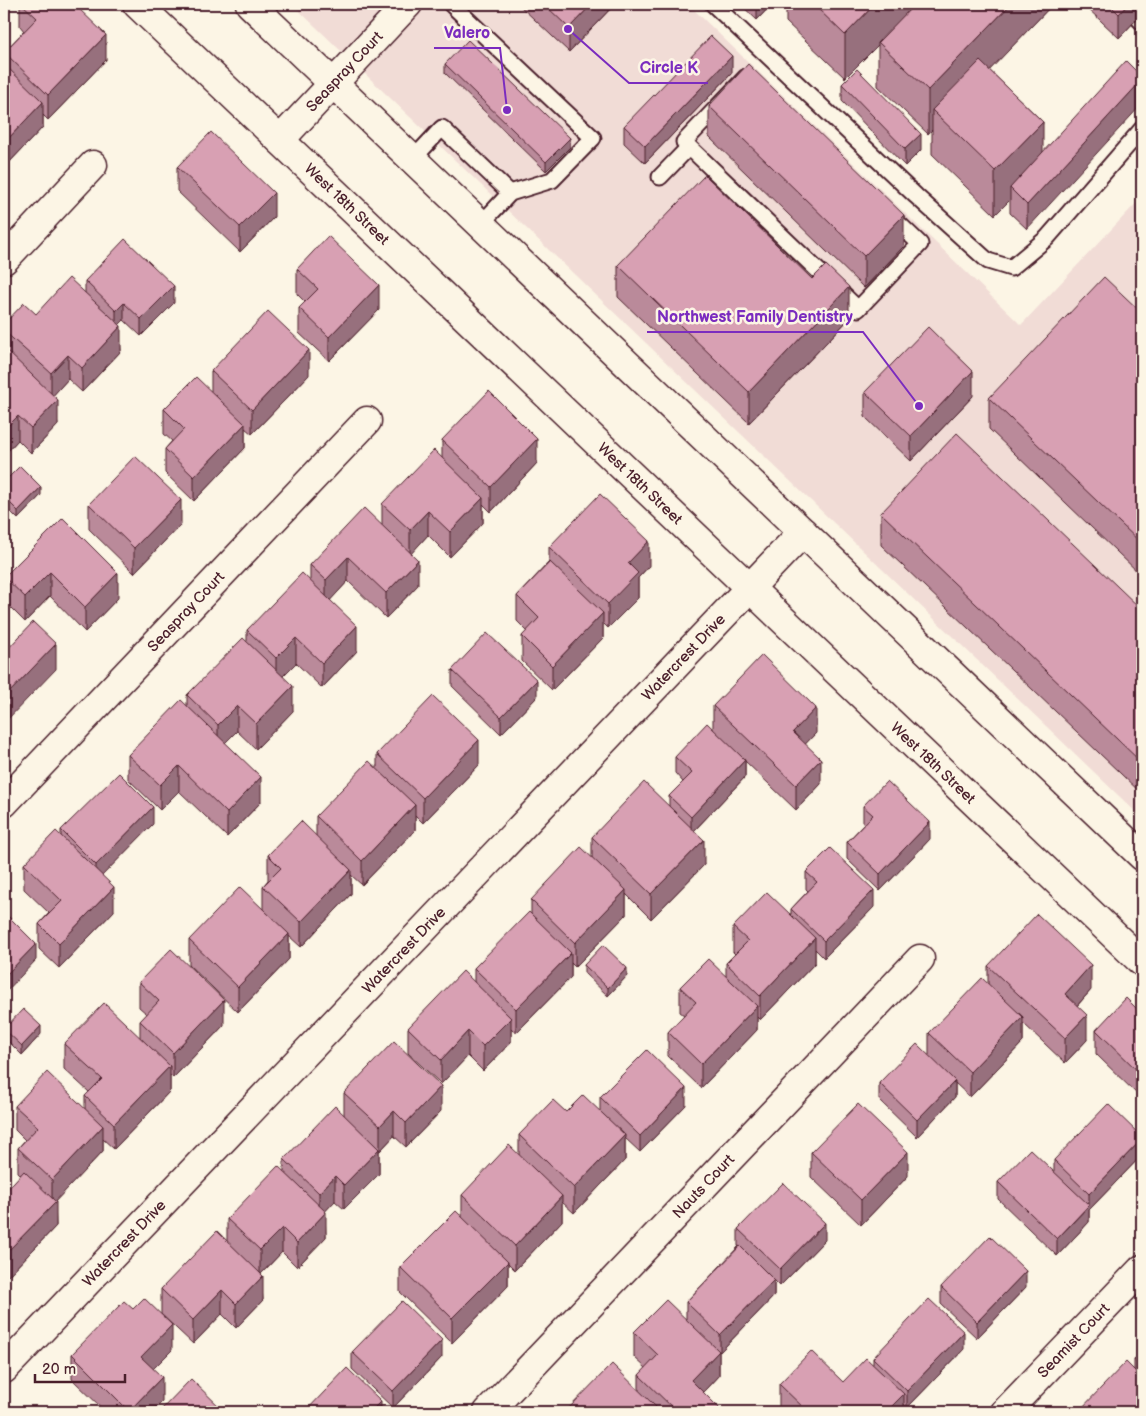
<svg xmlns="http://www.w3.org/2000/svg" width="1146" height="1416" viewBox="0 0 1146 1416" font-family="'Balsamiq Sans',sans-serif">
  <rect width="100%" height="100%" fill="#fcf5e5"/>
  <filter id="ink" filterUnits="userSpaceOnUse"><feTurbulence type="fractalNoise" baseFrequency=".02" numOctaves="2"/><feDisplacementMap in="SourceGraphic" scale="10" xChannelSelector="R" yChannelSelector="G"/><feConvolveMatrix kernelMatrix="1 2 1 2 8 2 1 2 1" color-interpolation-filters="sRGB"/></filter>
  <g filter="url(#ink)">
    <!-- built -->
    <polygon fill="#f1dcd6" points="292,4 688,4 1021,325 1142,197 1142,818"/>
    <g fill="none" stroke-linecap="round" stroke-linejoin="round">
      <!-- lane casing -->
      <g stroke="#4a1f2b" stroke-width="19">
        <g id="lane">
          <polyline points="451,4 593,138 552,180 510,193 481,224"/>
          <polyline points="713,4 916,196 988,261 1011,268 1047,238 1142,129"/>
          <polyline points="1124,4 1142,22"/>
          <polygon points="746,77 920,244 858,309 684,142"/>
          <polyline points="413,159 442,128 510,193"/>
          <polyline points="660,177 689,147"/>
        </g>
      </g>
      <!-- street casing -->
      <g stroke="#4a1f2b" stroke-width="31">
        <g id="street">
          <path id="s1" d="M 280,140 L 408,4"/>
          <polyline points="4,260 93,165"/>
          <path id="s2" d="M 4,803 L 367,421"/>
          <path id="s3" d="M 4,1369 L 803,532"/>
          <path id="s4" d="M 488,1412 L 920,959"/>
          <path id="s5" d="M 1005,1412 L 1142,1269"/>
        </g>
      </g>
      <!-- secondary casing -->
      <g stroke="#4a1f2b" stroke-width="31">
        <g id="secondary">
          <path id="s6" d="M 137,4 L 1142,962"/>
          <polyline points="250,4 1142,856"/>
        </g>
      </g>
      <!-- lane -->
      <use href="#lane" stroke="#fcf5e5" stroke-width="15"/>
      <!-- street -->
      <use href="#street" stroke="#fcf5e5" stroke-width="28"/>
      <!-- secondary -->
      <use href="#secondary" stroke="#fcf5e5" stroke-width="28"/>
    </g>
    <!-- wall -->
    <g fill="#ba8a9a" stroke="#4a1f2b">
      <polygon points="20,4 74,4 106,60 48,120 43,115 43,127 4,168 4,52 24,31 20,26"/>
      <polygon points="518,4 614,4 614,5 569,52"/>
      <polygon points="740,4 772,4 757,20"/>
      <polygon points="786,4 1053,4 989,70 1043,122 1027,229 1010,213 1010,200 995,215 932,154 932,130 928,134 878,86 878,45 845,78 786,22"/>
      <polygon points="1083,4 1136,4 1136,20 1119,38"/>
      <polygon points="445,64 570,147 546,171 445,73"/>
      <polygon points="732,73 645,163 624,143 624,126"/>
      <polygon points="842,84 921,150 905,166 842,101"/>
      <polygon points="709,106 904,246 864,288 709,137"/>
      <polygon points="177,167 274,217 240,252 177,191"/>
      <polygon points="618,265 849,319 749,423 618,297"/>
      <polygon points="297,269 379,310 329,361 299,333 299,308 305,302 297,294"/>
      <polygon points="85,281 174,303 141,336 124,320 119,325 121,351 82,392 68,379 53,395 58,425 31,453 18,440 4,455 4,324 36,314 85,293"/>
      <polygon points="1142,313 1142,576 989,429 989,398"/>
      <polygon points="211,371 309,375 252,434 245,428 245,448 194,501 165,473 165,449 172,441 164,434 164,409 211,391"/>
      <polygon points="865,392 973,396 911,461 865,417"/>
      <polygon points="442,440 537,463 491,512 483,504 483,523 450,557 428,535 411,553 418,585 386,618 348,581 330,600 357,651 322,688 296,663 283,676 293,711 256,749 237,731 225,743 261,802 227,837 179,791 160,810 128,779 128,755 187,707 187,695 247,641 247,630 310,581 310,565 382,525 382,504 442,458"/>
      <polygon points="4,482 41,495 18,519 4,505"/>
      <polygon points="89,504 181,524 134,573 89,529"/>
      <polygon points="881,513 1142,610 1142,794 881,545"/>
      <polygon points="63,518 118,598 85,632 50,596 25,622 4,601 4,577"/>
      <polygon points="549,547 649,566 638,578 638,598 608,628 603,623 603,638 552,690 522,661 522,636 527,631 517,621 517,596 549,562"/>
      <polygon points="452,670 537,697 501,734 452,686"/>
      <polygon points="713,706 816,733 805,744 821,784 796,810 745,761 745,777 694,831 704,865 651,919 626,894 626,915 575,967 571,963 571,977 516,1033 511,1028 511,1042 483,1071 468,1056 441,1084 408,1053 408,1028 474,983 474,968 531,914 531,900 592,858 592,837 669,807 669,796 683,782 675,773 675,757 713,729"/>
      <polygon points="377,754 479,765 423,823 415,815 415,830 362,885 351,875 351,894 301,947 289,936 289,959 238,1012 189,965 189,940 263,909 263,886 268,880 268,855 316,836 316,816 377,768"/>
      <polygon points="863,806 930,839 880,891 847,859 847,842 864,824 863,822"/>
      <polygon points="153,824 102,875 114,911 59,968 39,949 39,924 49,913 24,889 24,864 61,836 61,830"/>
      <polygon points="806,872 874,907 824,958 815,949 815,963 760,1020 757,1017 757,1030 701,1088 668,1056 668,1032 684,1015 680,1012 680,987 726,976 726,963 735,954 733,952 733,927 791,914 791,909 808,891 806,889"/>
      <polygon points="584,965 627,976 608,996 584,973"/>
      <polygon points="988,966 1091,990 1077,1006 1087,1040 1065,1063 1023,1023 1023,1042 970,1097 955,1083 955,1097 917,1137 879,1100 879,1083 929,1055 929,1033 988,984"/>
      <polygon points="139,982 224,1025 173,1078 170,1075 170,1091 114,1149 103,1139 103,1151 55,1201 56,1226 4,1280 4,1193 21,1175 18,1172 18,1148 25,1140 15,1130 15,1106 85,1109 85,1096 89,1092 64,1069 64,1044 140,1038 140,1021 147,1014 139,1007"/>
      <polygon points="1142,1014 1142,1099 1096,1054 1096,1030"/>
      <polygon points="4,1029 41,1034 22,1055 4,1037"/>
      <polygon points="344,1093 441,1111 406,1147 394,1136 380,1151 379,1151 379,1174 344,1209 335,1201 325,1211 326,1237 297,1267 282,1252 261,1274 263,1300 236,1328 222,1314 193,1344 161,1314 161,1289 227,1241 227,1219 284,1171 284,1159 344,1115"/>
      <polygon points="600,1097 686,1105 640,1152 625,1138 625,1160 574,1213 562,1202 562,1221 515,1270 508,1263 508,1286 452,1343 400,1292 400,1267 462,1217 462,1195 519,1155 519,1135 566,1112 600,1112"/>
      <polygon points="1142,1137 1142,1155 1089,1210 1089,1222 1057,1256 998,1199 998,1182 1054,1171 1054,1160"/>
      <polygon points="811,1152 908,1176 861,1225 811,1177"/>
      <polygon points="738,1229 825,1240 780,1286 774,1280 774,1296 720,1352 719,1351 719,1375 703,1392 720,1412 565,1412 639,1390 639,1375 646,1368 634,1357 634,1332 686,1319 686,1302 739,1246 738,1246"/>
      <polygon points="941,1287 1026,1287 977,1338 941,1304"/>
      <polygon points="964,1349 907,1408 904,1404 904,1412 782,1412 779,1409 779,1384 843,1382 873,1364 873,1358"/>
      <polygon points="172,1350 153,1369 162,1402 151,1412 106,1412 72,1379 72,1354"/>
      <polygon points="1142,1351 1142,1412 1134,1369 1134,1360"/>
      <polygon points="352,1352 442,1357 393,1408 352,1369"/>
    </g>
    <!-- shaded-wall -->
    <g fill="#97707d" stroke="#4a1f2b">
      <polygon points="592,4 614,4 614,5 569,52 569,28"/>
      <polygon points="757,4 772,4 757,20"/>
      <polygon points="875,4 918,4 878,42 878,45 845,78 845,35"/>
      <polygon points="1011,4 1053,4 942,120 932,110 932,130 928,134 928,90"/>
      <polygon points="1128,4 1136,4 1136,20 1119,38 1119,14"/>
      <polygon points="106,35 106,60 48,120 48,95"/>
      <polygon points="732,56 732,73 645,163 645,146"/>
      <polygon points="1142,80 1142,104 1027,229 1027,205"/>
      <polygon points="43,102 43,127 4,168 4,143"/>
      <polygon points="1043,122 1043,165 1010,188 1010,200 995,215 995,171"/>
      <polygon points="921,134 921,150 905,166 905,149"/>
      <polygon points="570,138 570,147 546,171 546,162"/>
      <polygon points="274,193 274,217 240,252 240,227"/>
      <polygon points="904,215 904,246 864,288 864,256"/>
      <polygon points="379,285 379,310 329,361 329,337"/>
      <polygon points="174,286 174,303 141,336 141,319"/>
      <polygon points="849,287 849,319 749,423 749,392"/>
      <polygon points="124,303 124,320 116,328 116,311"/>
      <polygon points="121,326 121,351 82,392 82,368"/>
      <polygon points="309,350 309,375 252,434 252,410"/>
      <polygon points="68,355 68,379 51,398 51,373"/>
      <polygon points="973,371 973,396 911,461 911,436"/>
      <polygon points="58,400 58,425 31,453 31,428"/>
      <polygon points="18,416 18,440 4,455 4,430"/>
      <polygon points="245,424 245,448 194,501 194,477"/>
      <polygon points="537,439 537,463 491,512 491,487"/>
      <polygon points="41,487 41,495 18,519 18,511"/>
      <polygon points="483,498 483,523 450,557 450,532"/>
      <polygon points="181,500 181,524 134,573 134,548"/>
      <polygon points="428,511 428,535 410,555 410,530"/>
      <polygon points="649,541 649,566 638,578 638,598 608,628 608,604 628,563"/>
      <polygon points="348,557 348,581 326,605 326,580"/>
      <polygon points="418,560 418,585 386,618 386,593"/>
      <polygon points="50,572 50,596 25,622 25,597"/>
      <polygon points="118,573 118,598 85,632 85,607"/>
      <polygon points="603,613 603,638 552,690 552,666"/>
      <polygon points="357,626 357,651 322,688 322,663"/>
      <polygon points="296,638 296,663 276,683 276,658"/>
      <polygon points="56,644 56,669 4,723 4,698"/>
      <polygon points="537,680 537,697 501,734 501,717"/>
      <polygon points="293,686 293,711 256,749 256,724"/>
      <polygon points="237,706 237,731 218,750 218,725"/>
      <polygon points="816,708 816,733 793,757 793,732"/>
      <polygon points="479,740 479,765 423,823 423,798"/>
      <polygon points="821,759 821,784 796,810 796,785"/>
      <polygon points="745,760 745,777 691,834 691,817"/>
      <polygon points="179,766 179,791 160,810 160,785"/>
      <polygon points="261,777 261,802 227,837 227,813"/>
      <polygon points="415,805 415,830 362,885 362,861"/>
      <polygon points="153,807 153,824 96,882 96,865"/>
      <polygon points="930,822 930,839 880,891 880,874"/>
      <polygon points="704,840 704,865 651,919 651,894"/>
      <polygon points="351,870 351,894 301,947 301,922"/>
      <polygon points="114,887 114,911 59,968 59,944"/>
      <polygon points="626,890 626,915 575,967 575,943"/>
      <polygon points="874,890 874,907 824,958 824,941"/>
      <polygon points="289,934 289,959 238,1012 238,987"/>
      <polygon points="815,938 815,963 760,1020 760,996"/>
      <polygon points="36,944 36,960 4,994 4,977"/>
      <polygon points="571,953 571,977 516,1033 516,1009"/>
      <polygon points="1091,965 1091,990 1065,1019 1065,994"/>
      <polygon points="627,968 627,976 608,996 608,988"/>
      <polygon points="224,1000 224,1025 173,1078 173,1053"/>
      <polygon points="757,1006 757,1030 701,1088 701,1064"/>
      <polygon points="1087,1015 1087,1040 1065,1063 1065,1038"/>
      <polygon points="1023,1017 1023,1042 970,1097 970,1072"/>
      <polygon points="511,1018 511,1042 483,1071 483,1046"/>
      <polygon points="41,1026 41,1034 22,1055 22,1046"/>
      <polygon points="468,1031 468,1056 441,1084 441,1060"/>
      <polygon points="170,1066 170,1091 114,1149 114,1124"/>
      <polygon points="955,1081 955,1097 917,1137 917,1120"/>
      <polygon points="441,1086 441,1111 406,1147 406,1123"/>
      <polygon points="686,1088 686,1105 640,1152 640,1136"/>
      <polygon points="394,1111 394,1136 380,1151 380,1126"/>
      <polygon points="103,1126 103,1151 52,1205 52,1180"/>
      <polygon points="625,1135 625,1160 574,1213 574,1188"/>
      <polygon points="1142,1139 1142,1155 1089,1210 1089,1222 1057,1256 1057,1239 1089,1206 1089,1194"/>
      <polygon points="379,1149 379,1174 344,1209 344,1185"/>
      <polygon points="908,1152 908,1176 861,1225 861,1200"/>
      <polygon points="335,1176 335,1201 319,1218 319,1193"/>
      <polygon points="562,1196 562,1221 515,1270 515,1246"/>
      <polygon points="56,1202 56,1226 4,1280 4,1255"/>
      <polygon points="326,1212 326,1237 297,1267 297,1243"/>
      <polygon points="825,1223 825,1240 780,1286 780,1269"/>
      <polygon points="282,1228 282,1252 260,1275 260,1250"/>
      <polygon points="508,1262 508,1286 452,1343 452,1318"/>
      <polygon points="1026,1271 1026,1287 977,1338 977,1322"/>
      <polygon points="263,1276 263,1300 236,1328 236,1304"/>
      <polygon points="774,1280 774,1296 720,1352 720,1335"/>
      <polygon points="222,1290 222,1314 193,1344 193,1320"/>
      <polygon points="172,1325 172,1350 141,1381 141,1357"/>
      <polygon points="964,1332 964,1349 907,1408 907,1391"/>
      <polygon points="442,1340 442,1357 393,1408 393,1391"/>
      <polygon points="719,1351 719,1375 691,1405 691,1380"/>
      <polygon points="162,1377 162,1402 151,1412 129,1412 129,1411"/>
      <polygon points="904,1394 904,1412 886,1412"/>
      <polygon points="381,1401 381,1412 370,1412"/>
      <polygon points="656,1407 656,1412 651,1412"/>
    </g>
    <!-- building -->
    <g fill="#d8a0b3" stroke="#4a1f2b">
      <polygon points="22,4 74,4 106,35 48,95 4,52 37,18"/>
      <polygon points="544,4 592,4 569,28"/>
      <polygon points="813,4 875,4 845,35"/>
      <polygon points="915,4 1011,4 928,90 878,42"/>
      <polygon points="1109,4 1128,4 1119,14"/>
      <polygon points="711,36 732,56 645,146 624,126"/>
      <polygon points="468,40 570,138 546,162 445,64"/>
      <polygon points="980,61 1043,122 995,171 932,110"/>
      <polygon points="1126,61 1142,77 1142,80 1027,205 1010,188"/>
      <polygon points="4,64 43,102 4,143"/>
      <polygon points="748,64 904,215 864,256 709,106"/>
      <polygon points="857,69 921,134 905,149 842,84"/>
      <polygon points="211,132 274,193 240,227 177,167"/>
      <polygon points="705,175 812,279 826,265 849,287 749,392 618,265"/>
      <polygon points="328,236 379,285 329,337 299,308 318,289 297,269"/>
      <polygon points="125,239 174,286 141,319 124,303 116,311 85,281"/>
      <polygon points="1104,277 1142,313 1142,544 989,398"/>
      <polygon points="69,278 121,326 82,368 68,355 51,373 4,331 4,324 24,303 36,314"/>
      <polygon points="268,311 309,350 252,410 211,371"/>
      <polygon points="928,327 973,371 911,436 865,392"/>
      <polygon points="5,349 58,400 31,428 18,416 4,430 4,350"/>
      <polygon points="196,377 245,424 194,477 165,449 184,429 164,409"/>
      <polygon points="489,391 537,439 491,487 442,440"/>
      <polygon points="957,433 1142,610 1142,763 881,513"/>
      <polygon points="434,450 483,498 450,532 428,511 410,530 382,504"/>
      <polygon points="135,456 181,500 134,548 89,504"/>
      <polygon points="20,466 41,487 18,511 4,497 4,482"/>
      <polygon points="600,494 649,541 628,563 638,573 608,604 549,547"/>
      <polygon points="364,508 418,560 386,593 348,557 326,580 310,565"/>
      <polygon points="63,518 118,573 85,607 50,572 25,597 4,577"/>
      <polygon points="550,562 603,613 552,666 522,636 539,618 517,596"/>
      <polygon points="302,573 357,626 322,663 296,638 276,658 247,630"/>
      <polygon points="33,622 56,644 4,698 4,653"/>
      <polygon points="487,633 537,680 501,717 452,670"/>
      <polygon points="243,638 293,686 256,724 237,706 218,725 187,695"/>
      <polygon points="762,655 816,708 793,732 821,759 796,785 713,706"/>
      <polygon points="433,696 479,740 423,798 377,754"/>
      <polygon points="181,700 261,777 227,813 179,766 160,785 128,755"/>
      <polygon points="707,723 745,760 691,817 669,796 692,773 675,757"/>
      <polygon points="369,761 415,805 362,861 316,816"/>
      <polygon points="119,773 153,807 96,865 61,830"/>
      <polygon points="887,781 930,822 880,874 847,842 873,815 863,806"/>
      <polygon points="644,782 704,840 651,894 592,837"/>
      <polygon points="301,821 351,870 301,922 263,886 281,868 268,855"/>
      <polygon points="56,831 114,887 59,944 39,924 62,901 24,864"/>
      <polygon points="581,847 626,890 575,943 531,900"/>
      <polygon points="830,848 874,890 824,941 791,909 817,882 806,872"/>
      <polygon points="240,887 289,934 238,987 189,940"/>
      <polygon points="767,892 815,938 760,996 726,963 748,941 733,927"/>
      <polygon points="4,912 36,944 4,977"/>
      <polygon points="529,912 571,953 516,1009 474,968"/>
      <polygon points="1037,914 1091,965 1065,994 1087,1015 1065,1038 988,966"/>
      <polygon points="603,945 627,968 608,988 584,965"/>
      <polygon points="171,949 224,1000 173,1053 140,1021 159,1001 139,982"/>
      <polygon points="708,959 757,1006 701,1064 668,1032 696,1002 680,987"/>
      <polygon points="463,971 511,1018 483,1046 468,1031 441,1060 408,1028"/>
      <polygon points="982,978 1023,1017 970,1072 929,1033"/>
      <polygon points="1126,998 1142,1014 1142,1075 1096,1030"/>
      <polygon points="104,1003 170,1066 114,1124 85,1096 102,1079 64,1044"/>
      <polygon points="23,1009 41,1026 22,1046 4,1029"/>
      <polygon points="394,1041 441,1086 406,1123 394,1111 380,1126 344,1093"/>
      <polygon points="917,1044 955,1081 917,1120 879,1083"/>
      <polygon points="647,1050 686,1088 640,1136 600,1097"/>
      <polygon points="47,1072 103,1126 52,1180 18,1148 38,1127 15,1106"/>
      <polygon points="583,1095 625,1135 574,1188 519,1135 553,1100 566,1112"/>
      <polygon points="858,1104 908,1152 861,1200 811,1152"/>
      <polygon points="1108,1104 1142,1137 1142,1139 1089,1194 1054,1160"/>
      <polygon points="335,1106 379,1149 344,1185 335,1176 319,1193 284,1159"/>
      <polygon points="509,1145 562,1196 515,1246 462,1195"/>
      <polygon points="1030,1149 1089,1205 1057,1239 998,1182"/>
      <polygon points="278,1166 326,1212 297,1243 282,1228 260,1250 227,1219"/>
      <polygon points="24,1171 56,1202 4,1255 4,1193"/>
      <polygon points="783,1183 825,1223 780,1269 738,1229"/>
      <polygon points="456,1211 508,1262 452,1318 400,1267"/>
      <polygon points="217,1231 263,1276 236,1304 222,1290 193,1320 161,1289"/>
      <polygon points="990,1236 1026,1271 977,1322 941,1287"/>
      <polygon points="740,1246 774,1280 720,1335 686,1302"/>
      <polygon points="144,1298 172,1325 141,1357 162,1377 129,1411 72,1354 124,1301 133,1309"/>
      <polygon points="929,1299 964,1332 907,1391 873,1358"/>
      <polygon points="666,1300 719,1351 691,1380 720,1409 717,1412 677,1412 639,1375 658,1355 634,1332"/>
      <polygon points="402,1301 442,1340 393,1391 352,1352"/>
      <polygon points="811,1351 843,1382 866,1358 904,1394 886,1412 808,1412 779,1384"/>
      <polygon points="1142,1351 1142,1368 1134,1360"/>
      <polygon points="1126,1362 1142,1378 1142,1412 1078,1412"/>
      <polygon points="612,1364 656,1407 651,1412 565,1412"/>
      <polygon points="347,1368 381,1401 370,1412 305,1412"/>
      <polygon points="191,1379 225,1412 159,1412"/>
    </g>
  </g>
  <g text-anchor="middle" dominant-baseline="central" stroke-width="5" stroke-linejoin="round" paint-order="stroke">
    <!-- street labels -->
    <g font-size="15" fill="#4a1f2b" stroke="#fcf5e5">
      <text stroke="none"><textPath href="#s1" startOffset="94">Seaspray Court</textPath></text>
      <text stroke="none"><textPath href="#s6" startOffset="290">West 18th Street</textPath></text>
      <text stroke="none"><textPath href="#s6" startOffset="695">West 18th Street</textPath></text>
      <text stroke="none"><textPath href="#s2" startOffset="264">Seaspray Court</textPath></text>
      <text stroke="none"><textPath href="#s3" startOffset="984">Watercrest Drive</textPath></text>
      <text stroke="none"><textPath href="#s6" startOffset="1100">West 18th Street</textPath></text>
      <text stroke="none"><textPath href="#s3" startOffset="579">Watercrest Drive</textPath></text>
      <text stroke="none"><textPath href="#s4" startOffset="312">Nauts Court</textPath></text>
      <text stroke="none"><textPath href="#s3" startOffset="174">Watercrest Drive</textPath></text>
      <text stroke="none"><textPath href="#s5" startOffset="99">Seamist Court</textPath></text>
    </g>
  </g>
  <!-- callouts -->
  <path fill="none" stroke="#7b2cbf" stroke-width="2" d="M507 110L500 48H434M568 29L629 83H708M919 406L863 332H647"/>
  <g fill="#7b2cbf" stroke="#fcf5e5" stroke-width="2">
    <circle cx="507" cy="110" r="5"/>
    <circle cx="568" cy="29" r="5"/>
    <circle cx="919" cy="406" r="5"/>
  </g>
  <g font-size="16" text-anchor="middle" font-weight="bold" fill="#7b2cbf" stroke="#fcf5e5" stroke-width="5" stroke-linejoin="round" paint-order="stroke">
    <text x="467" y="38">Valero</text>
    <text x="669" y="73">Circle K</text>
    <text x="755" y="322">Northwest Family Dentistry</text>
  </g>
  <!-- margin -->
  <rect width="1146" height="1416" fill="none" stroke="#fcf5e5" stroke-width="20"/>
  <rect x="10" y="10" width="1126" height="1396" fill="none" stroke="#4a1f2b" stroke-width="2" filter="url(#ink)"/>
  <!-- scale -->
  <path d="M35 1374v8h90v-8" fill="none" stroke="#4a1f2b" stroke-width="2.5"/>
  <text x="42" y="1374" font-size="15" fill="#4a1f2b" stroke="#fcf5e5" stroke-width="4" paint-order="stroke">20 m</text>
</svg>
